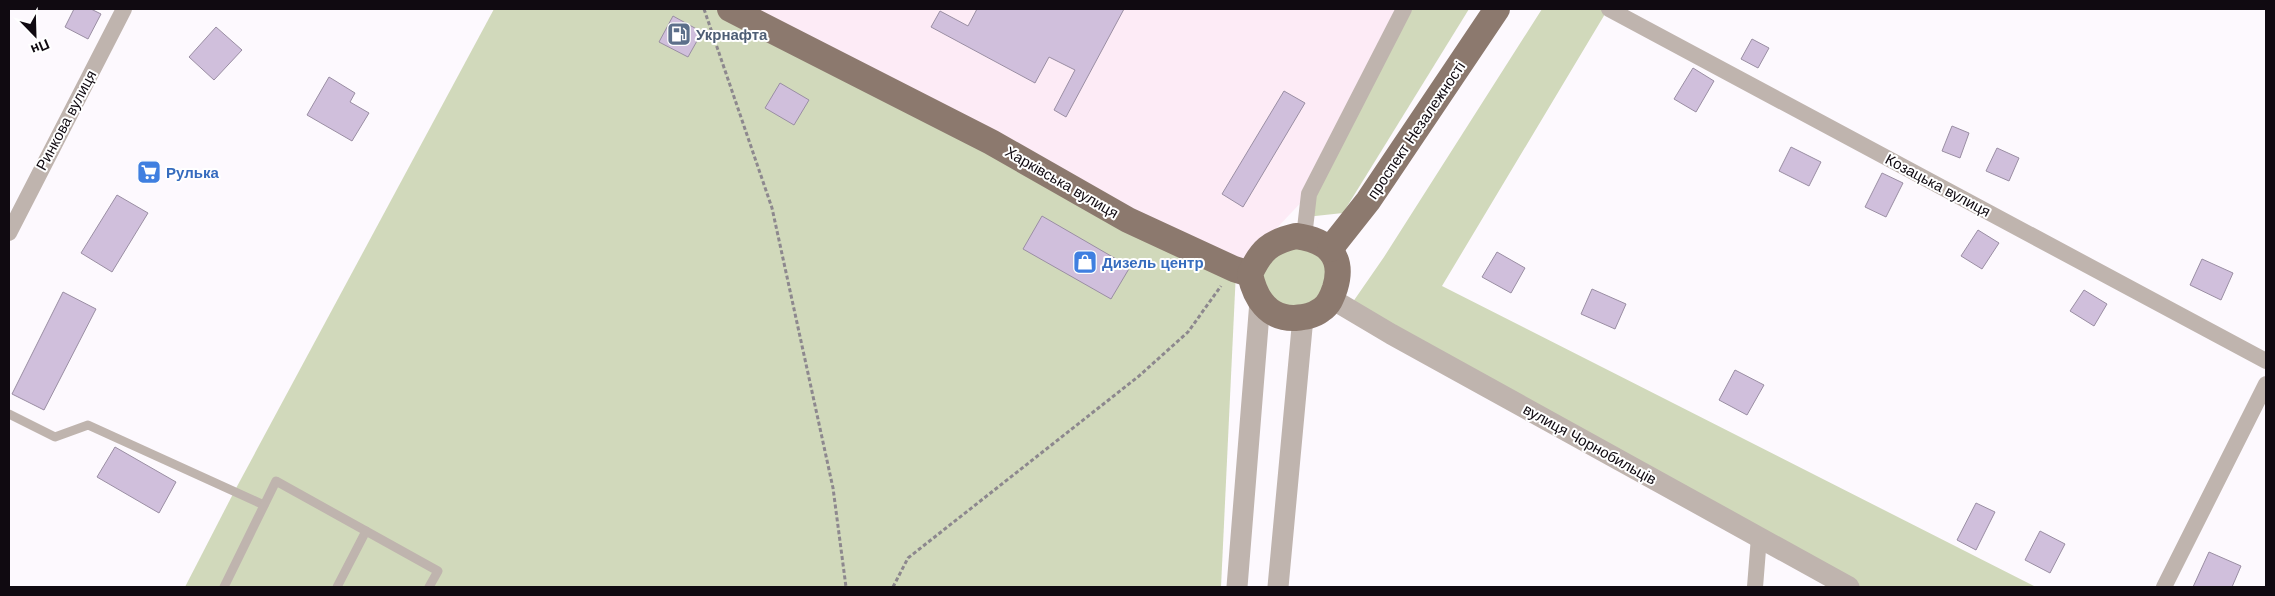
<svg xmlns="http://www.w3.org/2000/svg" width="2275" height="596" viewBox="0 0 2275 596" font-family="Arial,sans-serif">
  <rect width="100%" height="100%" fill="#fdf9fe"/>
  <!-- industrial -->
  <polygon fill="#fdebf6" points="730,9 1404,9 1309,194 1236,271"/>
  <!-- green -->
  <g fill="#d1d9bb">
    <polygon points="494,9 730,9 1236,271 1221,587 185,587 234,492"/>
    <polygon points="1404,9 1469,9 1343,213 1306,217"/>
    <polygon points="1542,9 1608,9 1442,286 2036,587 1849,587 1348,309 1384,257"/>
    <polygon points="1323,245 1332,299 1276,315 1254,265 1267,247"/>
  </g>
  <!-- building -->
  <g fill="#d0bfdc" stroke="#9a8ea3">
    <polygon points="74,9 91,9 101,14 88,39 65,27"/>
    <polygon points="977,9 1124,9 1066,117 1054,110 1075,70 1049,57 1035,83 931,27 940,11 968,26"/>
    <polygon points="673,16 702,32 688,57 659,42"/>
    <polygon points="216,27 242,50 214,80 189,57"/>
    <polygon points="1752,39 1769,48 1758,68 1741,59"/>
    <polygon points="1693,68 1714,81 1696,112 1674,99"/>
    <polygon points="329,77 355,93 350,102 369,113 352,141 307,115"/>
    <polygon points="780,83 809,100 794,125 765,108"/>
    <polygon points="1284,91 1305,103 1243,207 1222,194"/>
    <polygon points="1952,126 1969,133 1960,158 1942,151"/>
    <polygon points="1791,147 1821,162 1809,186 1779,171"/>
    <polygon points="1997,148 2019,158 2009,181 1986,171"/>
    <polygon points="1882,173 1903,183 1886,217 1865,207"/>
    <polygon points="117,195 148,213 112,272 81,253"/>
    <polygon points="1042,216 1130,267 1111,299 1023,249"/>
    <polygon points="1978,230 1999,243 1982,269 1961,256"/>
    <polygon points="1497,252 1525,268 1511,293 1482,277"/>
    <polygon points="2202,259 2233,273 2221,300 2190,285"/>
    <polygon points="1592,289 1626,304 1615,329 1581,314"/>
    <polygon points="2084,290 2107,304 2094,326 2070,311"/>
    <polygon points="63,292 96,309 44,410 12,394"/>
    <polygon points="1735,370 1764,385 1747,415 1719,400"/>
    <polygon points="115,447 176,482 159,513 97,477"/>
    <polygon points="1976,503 1995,512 1976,550 1957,540"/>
    <polygon points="2040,531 2065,544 2050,573 2025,560"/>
    <polygon points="2209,552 2241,566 2232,587 2193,587"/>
  </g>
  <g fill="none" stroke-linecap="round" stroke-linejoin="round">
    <!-- path -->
    <g stroke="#8d888e" stroke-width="3" stroke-dasharray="4 2.5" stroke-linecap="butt">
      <polyline points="704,9 772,208 833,488 846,587"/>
      <polyline points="893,587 908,558 1139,376 1188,332 1221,286"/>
    </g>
    <!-- service -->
    <g stroke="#bfb4ae" stroke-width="9">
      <polyline points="9,414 55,437 88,425 264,505"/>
      <polyline points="224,587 276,481 438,571 429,587"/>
      <polyline points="337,587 366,531"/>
    </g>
    <!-- minor -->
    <g stroke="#bfb4ae" stroke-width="16">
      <polyline points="1609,9 2266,361"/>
      <polyline points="9,233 124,9"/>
      <polyline points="1304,237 1309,194 1404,9"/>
      <polyline points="1755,587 1759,537"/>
      <polyline points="2164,587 2266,384"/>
    </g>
    <!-- tertiary -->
    <g stroke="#bfb4ae" stroke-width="21">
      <polyline points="1332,299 1391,334 1849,587"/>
      <polyline points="1237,587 1260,301"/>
      <polyline points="1278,587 1303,317"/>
    </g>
    <!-- primary -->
    <g stroke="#8c796e" stroke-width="26">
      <polyline points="730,9 991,142 1128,220 1234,269 1250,274"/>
      <path d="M 1296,236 C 1326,240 1345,255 1335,288 C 1332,297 1329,305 1321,310 C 1313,316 1305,317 1295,318 C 1268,319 1255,298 1250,274 C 1261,250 1270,242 1296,236 Z"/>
      <polyline points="1330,249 1368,201 1497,9"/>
    </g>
  </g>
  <!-- icons -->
  <defs>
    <g id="fuel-square" transform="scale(1.25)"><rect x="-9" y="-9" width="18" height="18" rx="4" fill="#5c6f8a" stroke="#fff"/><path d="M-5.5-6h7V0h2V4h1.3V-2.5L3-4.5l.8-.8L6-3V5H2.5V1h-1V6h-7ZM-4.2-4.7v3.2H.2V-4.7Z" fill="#fff"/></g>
    <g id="supermarket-square" transform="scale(1.25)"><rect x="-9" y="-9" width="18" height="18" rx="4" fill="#3f7fe0" stroke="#fff"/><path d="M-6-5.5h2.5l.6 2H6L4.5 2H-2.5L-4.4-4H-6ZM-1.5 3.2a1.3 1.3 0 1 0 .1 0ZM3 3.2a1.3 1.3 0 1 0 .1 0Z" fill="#fff"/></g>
    <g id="shop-square" transform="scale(1.25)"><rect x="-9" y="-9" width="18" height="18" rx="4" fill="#3f7fe0" stroke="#fff"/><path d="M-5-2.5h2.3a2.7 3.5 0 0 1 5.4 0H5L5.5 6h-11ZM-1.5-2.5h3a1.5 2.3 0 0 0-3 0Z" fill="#fff"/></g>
  </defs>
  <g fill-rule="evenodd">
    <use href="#fuel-square" x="679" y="34"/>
    <use href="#supermarket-square" x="149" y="172"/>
    <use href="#shop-square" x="1085" y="262"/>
  </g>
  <g text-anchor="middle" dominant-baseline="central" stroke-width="4" stroke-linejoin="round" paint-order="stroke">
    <!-- service labels -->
    <g font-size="15" font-weight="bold" fill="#4e5e75" stroke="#fff" text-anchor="start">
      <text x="696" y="34">Укрнафта</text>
    </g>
    <!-- street labels -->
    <g font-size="15" fill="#100a11" stroke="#fff">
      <text transform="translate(66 120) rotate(-62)">Ринкова вулиця</text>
      <text transform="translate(1416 130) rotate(-56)">проспект Незалежності</text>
      <text transform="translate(1062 182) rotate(30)">Харківська вулиця</text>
      <text transform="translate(1938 185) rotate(28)">Козацька вулиця</text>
      <text transform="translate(1590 444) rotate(29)">вулиця Чорнобильців</text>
    </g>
    <!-- shop labels -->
    <g font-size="15" font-weight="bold" fill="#366cbe" stroke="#fff" text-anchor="start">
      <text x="166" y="172">Рулька</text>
      <text x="1102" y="262">Дизель центр</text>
    </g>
  </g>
  <!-- border -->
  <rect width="2275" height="596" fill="none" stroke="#100a11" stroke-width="20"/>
  <!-- north arrow -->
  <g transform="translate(35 35) rotate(157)" stroke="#ffffff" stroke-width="4" paint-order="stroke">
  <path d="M0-4L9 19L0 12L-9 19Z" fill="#100a11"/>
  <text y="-8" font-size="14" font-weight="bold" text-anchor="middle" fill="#100a11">Пн</text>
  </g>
</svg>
